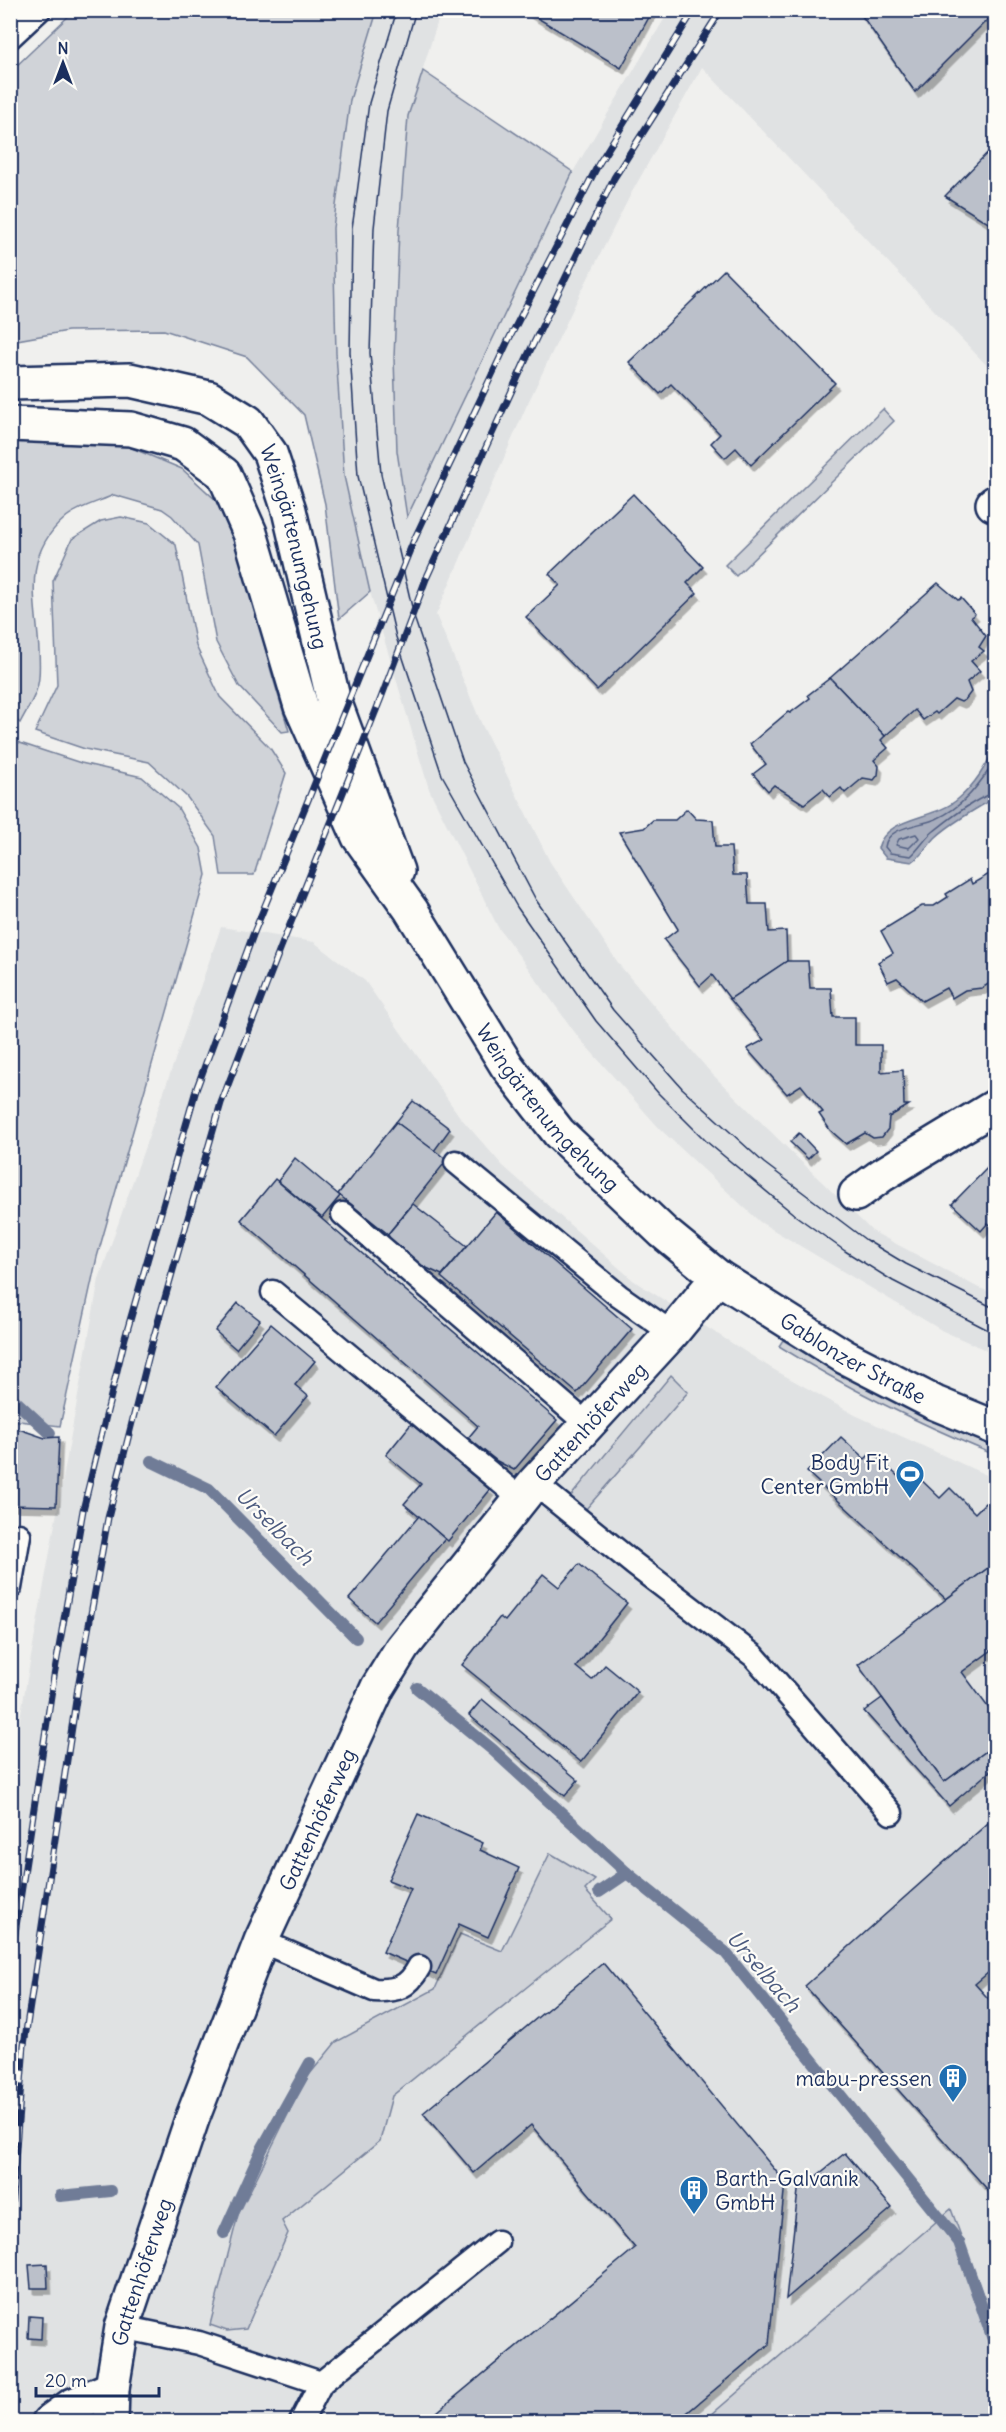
<svg xmlns="http://www.w3.org/2000/svg" width="1006" height="2432" viewBox="0 0 1006 2432" font-family="Delius,sans-serif">
  <defs>
    <filter id="shadow"><feDropShadow dx="3.5" dy="6" stdDeviation="0" flood-color="#0004"/></filter>
  </defs>
  <rect width="100%" height="100%" fill="#f0f0ee"/>
  <filter id="ink" filterUnits="userSpaceOnUse"><feTurbulence type="fractalNoise" baseFrequency=".0167" numOctaves="2"/><feDisplacementMap in="SourceGraphic" scale="12" xChannelSelector="R" yChannelSelector="G"/><feConvolveMatrix kernelMatrix="1 2 1 2 8 2 1 2 1" color-interpolation-filters="sRGB"/></filter>
  <g filter="url(#ink)">
    <!-- built -->
    <g fill="#e0e2e3">
      <polygon points="377,11 441,11 408,116 399,230 394,359 407,516 573,172 669,11 995,11 995,374 702,67 632,192 580,294 526,407 436,615 482,725 550,862 621,967 711,1073 872,1231 977,1287 995,1294 995,1354 943,1331 760,1222 661,1130 579,1038 498,927 429,789 370,592 344,476 341,427 336,353 333,228 350,100"/>
      <polygon points="221,927 314,942 365,981 460,1117 503,1166 634,1281 771,1368 855,1415 995,1479 995,2421 11,2422 11,1768 99,1279"/>
    </g>
    <!-- green -->
    <g fill="#d0d3d8" stroke="#76819b" stroke-width="1.5">
      <polygon points="75,10 377,11 350,100 333,228 336,353 344,476 370,592 339,619 325,504 304,415 247,357 164,330 68,331 11,341 11,71"/>
      <polygon points="423,71 573,172 407,517 397,451 394,358 399,230 408,116"/>
      <polygon points="883,409 894,421 736,576 725,565"/>
      <path d="M 11,439 L 115,441 L 182,469 L 232,515 L 271,671 L 289,731 L 282,732 L 239,686 L 216,642 L 198,545 L 172,516 L 162,509 L 114,495 C 98,502 76,508 64,519 C 13,563 44,620 39,677 C 38,694 27,709 20,723 L 11,715 Z"/>
      <polygon points="121,517 149,523 176,545 196,646 220,697 270,748 286,773 254,875 221,875 215,836 187,797 149,762 85,749 35,732 57,685 53,581 72,539 101,521"/>
      <polygon points="11,736 20,743 81,763 142,777 178,808 201,848 206,875 97,1257 60,1426 11,1420"/>
      <path d="M 783,1340 C 853,1383 920,1416 995,1447 L 995,1455 C 920,1424 848,1389 779,1346 Z"/>
      <polygon points="671,1375 688,1392 586,1509 570,1497"/>
      <polygon points="550,1853 595,1880 585,1890 611,1919 392,2096 380,2141 282,2221 288,2233 246,2329 227,2331 210,2325 238,2215 305,2080 336,2042 435,1989 460,1934 502,1951"/>
      <polygon points="951,2209 995,2328 995,2421 704,2421"/>
    </g>
    <!-- water -->
    <path fill="#a7adbd" stroke="#6f7b97" stroke-width="1.5" d="M 995,745 L 995,798 C 980,806 947,826 935,838 C 927,847 922,855 912,862 L 886,858 L 878,848 C 886,816 935,820 958,799 C 973,787 989,763 995,745 Z"/>
    <g fill="none" stroke-linecap="round" stroke-linejoin="round">
      <!-- shore -->
      <g stroke="#536184" stroke-width="1.5">
        <path d="M 996,760 C 979,784 964,807 936,819 C 920,826 887,826 885,847 L 890,853 L 911,856 C 920,848 925,838 934,831 C 948,820 979,795 996,793"/>
        <polygon points="916,834 919,838 909,848 896,845 899,839"/>
      </g>
      <!-- stream -->
      <g stroke="#6f7b97" stroke-width="12">
        <polyline points="10,1396 50,1433"/>
        <polyline points="151,1461 209,1489 356,1638"/>
        <polyline points="417,1688 493,1750 627,1873 725,1952 959,2242 996,2348"/>
        <polyline points="599,1892 627,1873"/>
        <polyline points="60,2196 111,2191"/>
        <polyline points="224,2233 262,2149 310,2063"/>
      </g>
    </g>
    <!-- building -->
    <g fill="#bbc0ca" stroke="#1b2f5e" stroke-width="1.5" filter="url(#shadow)">
      <polygon points="524,10 653,10 621,68"/>
      <polygon points="858,10 996,10 996,11 915,92"/>
      <polygon points="996,144 996,228 945,196"/>
      <polygon points="724,270 835,383 751,465 736,448 725,458 711,443 720,434 671,384 660,394 629,362"/>
      <polygon points="633,494 703,567 687,583 697,593 597,690 526,617 560,585 549,574"/>
      <polygon points="938,583 958,600 961,598 975,614 971,617 986,636 979,647 984,651 971,661 980,671 967,682 971,692 965,700 961,702 954,699 937,714 935,712 923,720 915,710 885,736 830,678"/>
      <polygon points="830,678 885,736 881,740 888,748 874,760 879,766 878,775 874,780 863,778 845,793 841,788 830,797 823,789 804,804 774,785 768,791 753,774 766,764 750,744 788,712 790,713 810,698 808,695"/>
      <polygon points="687,809 696,819 713,820 715,847 731,847 733,875 747,875 749,904 767,904 769,932 786,931 787,961 730,999 712,975 700,986 664,940 678,929 619,832 644,828 653,820 675,820"/>
      <polygon points="991,873 996,880 995,980 982,988 965,990 952,998 946,988 922,1001 897,978 888,982 878,962 893,953 881,931 922,906 934,906 948,897 946,894 970,879 972,884"/>
      <polygon points="787,961 808,961 810,988 831,988 833,1017 855,1017 855,1045 881,1045 881,1072 903,1070 904,1105 909,1105 889,1117 888,1129 882,1137 873,1138 865,1133 846,1144 830,1130 819,1114 823,1112 801,1085 787,1094 747,1049 764,1040 730,999"/>
      <polygon points="413,1101 450,1129 434,1151 396,1122"/>
      <polygon points="396,1122 447,1160 388,1234 338,1194"/>
      <polygon points="799,1133 816,1151 808,1159 790,1142"/>
      <polygon points="295,1158 340,1196 322,1218 278,1181"/>
      <polygon points="994,1161 996,1230 988,1223 981,1231 952,1204"/>
      <polygon points="275,1179 557,1420 514,1470 497,1461 468,1438 478,1426 241,1220"/>
      <polygon points="413,1204 467,1246 442,1275 418,1264 390,1240 388,1234"/>
      <polygon points="496,1212 632,1329 577,1393 441,1277"/>
      <polygon points="238,1303 260,1320 236,1349 215,1331"/>
      <polygon points="271,1324 315,1361 295,1385 308,1396 274,1436 216,1387"/>
      <polygon points="411,1424 490,1490 448,1541 404,1504 421,1484 386,1455"/>
      <polygon points="10,1426 45,1438 59,1437 56,1506 10,1505"/>
      <polygon points="841,1437 865,1459 872,1452 904,1482 913,1472 940,1498 950,1488 975,1513 985,1503 996,1513 996,1562 946,1599 807,1472"/>
      <polygon points="419,1516 445,1539 375,1622 349,1599"/>
      <polygon points="996,1562 996,1647 962,1672 996,1718 996,1744 944,1782 858,1665"/>
      <polygon points="579,1564 627,1603 576,1667 592,1680 605,1665 638,1692 581,1762 462,1665 500,1617 505,1621 543,1574 559,1587"/>
      <polygon points="882,1698 944,1782 996,1744 996,1766 949,1806 864,1711"/>
      <polygon points="482,1699 578,1780 565,1796 469,1715"/>
      <polygon points="418,1814 483,1843 480,1850 519,1868 488,1937 459,1924 436,1975 383,1952 411,1889 388,1880"/>
      <polygon points="996,1816 996,1966 975,1984 996,2007 996,2199 805,1986"/>
      <polygon points="603,1963 785,2182 769,2344 676,2422 425,2422 635,2248 531,2125 474,2173 423,2113"/>
      <polygon points="845,2153 892,2208 786,2299 798,2191"/>
      <polygon points="47,2264 48,2288 31,2288 29,2265"/>
      <polygon points="29,2316 42,2317 41,2339 28,2338"/>
    </g>
    <g fill="none" stroke-linecap="round" stroke-linejoin="round">
      <!-- service casing -->
      <g stroke="#1b2f5e" stroke-width="27">
        <g id="service">
          <polyline points="10,37 39,10"/>
          <polyline points="456,1162 619,1296 672,1333"/>
          <polyline points="343,1214 587,1424"/>
          <polyline points="273,1292 521,1499"/>
          <polyline points="534,1483 634,1564 754,1656 891,1813"/>
          <polyline points="10,1588 19,1535"/>
          <path d="M 261,1941 L 374,1990 C 396,1991 408,1988 419,1967"/>
          <polyline points="122,2327 199,2343 321,2383 497,2242"/>
          <polyline points="301,2422 321,2383"/>
        </g>
      </g>
      <!-- minor casing -->
      <g stroke="#1b2f5e" stroke-width="38">
        <g id="minor">
          <polyline points="993,504 996,502"/>
          <polyline points="856,1194 882,1175 996,1106"/>
          <polyline points="49,2422 71,2406 112,2388"/>
          <path id="s1" d="M 111,2422 L 112,2388 L 122,2327 L 192,2119 L 261,1941 L 378,1687 L 402,1648 L 534,1483 L 672,1333 L 718,1277"/>
        </g>
      </g>
      <!-- secondary casing -->
      <g stroke="#1b2f5e" stroke-width="38">
        <g id="secondary">
          <path id="s2" d="M 10,383 L 130,380 L 209,398 L 248,422 L 270,453 L 289,510 L 333,698 L 397,871"/>
          <path id="s3" d="M 10,424 L 131,429 L 183,444 L 224,474 L 250,533 L 301,706 L 359,837 L 411,910 L 507,1066 L 559,1133 L 663,1232 L 718,1277 L 845,1357 L 935,1403 L 996,1428"/>
        </g>
      </g>
      <!-- service -->
      <use href="#service" stroke="#fdfcf7" stroke-width="22"/>
      <!-- minor -->
      <use href="#minor" stroke="#fdfcf7" stroke-width="33"/>
      <!-- secondary -->
      <use href="#secondary" stroke="#fdfcf7" stroke-width="33"/>
      <!-- tram -->
      <g stroke="#1b2f5e" stroke-width="1.5">
        <polyline points="397,10 369,103 356,201 352,228 350,352 358,476 396,637 442,775 517,907 596,1021 659,1094 707,1142 796,1216 845,1251 893,1281 996,1334"/>
        <polyline points="416,10 387,111 374,228 370,353 381,474 415,620 463,762 536,900 613,1010 682,1088 764,1163 866,1240 906,1264 996,1309"/>
      </g>
      <!-- rail casing -->
      <g stroke="#1b2f5e" stroke-width="7">
        <g id="rail">
          <polyline points="10,1966 54,1676 83,1510 125,1338 196,1090 253,935 414,540 507,343 598,165 694,10"/>
          <polyline points="10,2224 24,2045 78,1687 108,1518 152,1343 221,1103 281,947 381,698 426,579 528,355 614,178 721,10"/>
        </g>
      </g>
      <!-- rail -->
      <use href="#rail" stroke="#fdfcf7" stroke-width="4.5" stroke-dasharray="14" stroke-linecap="butt"/>
    </g>
  </g>
  <!-- icons -->
  <defs>
    <g id="stadium-pin" transform="scale(1.5)"><path d="M0 17L-7.5 6A9.5 9.5 0 1 1 7.5 6Z" fill="#1f6fb2" stroke="#fdfcf7"/><path d="M0-5a6.5 5 0 1 0 0 10a6.5 5 0 1 0 0-10ZM-3.5-1.8h7v3.6h-7Z" fill="#fff"/></g>
    <g id="building-pin" transform="scale(1.5)"><path d="M0 17L-7.5 6A9.5 9.5 0 1 1 7.5 6Z" fill="#1f6fb2" stroke="#fdfcf7"/><path d="M-4-6H4V6H1V3H-1V6H-4ZM-2.5-4.3h1.7v1.8h-1.7ZM.8-4.3h1.7v1.8H.8ZM-2.5-1h1.7V.8h-1.7ZM.8-1h1.7V.8H.8Z" fill="#fff"/></g>
  </defs>
  <g fill-rule="evenodd">
    <use href="#stadium-pin" x="910" y="1474"/>
    <use href="#building-pin" x="953" y="2078"/>
    <use href="#building-pin" x="694" y="2190"/>
  </g>
  <g text-anchor="middle" dominant-baseline="central" stroke-width="4.5" stroke-linejoin="round" paint-order="stroke">
    <!-- street labels -->
    <g font-size="21" fill="#1b2f5e" stroke="#fdfcf7">
      <text stroke="none"><textPath href="#s2" startOffset="382">Weingärtenumgehung</textPath></text>
      <text stroke="none"><textPath href="#s3" startOffset="945">Weingärtenumgehung</textPath></text>
      <text stroke="none"><textPath href="#s3" startOffset="1344">Gablonzer Straße</textPath></text>
      <text stroke="none"><textPath href="#s1" startOffset="1126">Gattenhöferweg</textPath></text>
      <text stroke="none"><textPath href="#s1" startOffset="640">Gattenhöferweg</textPath></text>
      <text stroke="none"><textPath href="#s1" startOffset="154">Gattenhöferweg</textPath></text>
    </g>
    <!-- poi labels -->
    <g font-size="21" fill="#1b2f5e" stroke="#fdfcf7" text-anchor="end">
      <text x="889" y="1462">Body Fit<tspan x="889" dy="24">Center GmbH</tspan></text>
      <text x="932" y="2078">mabu-pressen</text>
      <text x="715" y="2178" text-anchor="start">Barth-Galvanik<tspan x="715" dy="24">GmbH</tspan></text>
    </g>
    <!-- water labels -->
    <g font-size="22" font-style="italic" fill="#4c5b7f" stroke="#fdfcf7">
      <text transform="translate(275 1526) rotate(45)">Urselbach</text>
      <text transform="translate(764 1971) rotate(49)">Urselbach</text>
    </g>
  </g>
  <!-- margin -->
  <rect width="1006" height="2432" fill="none" stroke="#fdfcf7" stroke-width="36"/>
  <rect x="18" y="18" width="970" height="2396" fill="none" stroke="#1b2f5e" stroke-width="2" filter="url(#ink)"/>
  <!-- north arrow -->
  <g transform="translate(63 63)" stroke="#fdfcf7" stroke-width="4.5" paint-order="stroke">
  <path d="M0-4.5L10 22L0 15L-10 22Z" fill="#1b2f5e"/>
  <text y="-9" font-size="16" font-weight="bold" text-anchor="middle" fill="#1b2f5e">N</text>
  </g>
  <!-- scale -->
  <path d="M36 2387v9h123v-9" fill="none" stroke="#1b2f5e" stroke-width="3"/>
  <text x="45" y="2387" font-size="18" fill="#1b2f5e" stroke="#fdfcf7" stroke-width="4.5" paint-order="stroke">20 m</text>
</svg>
